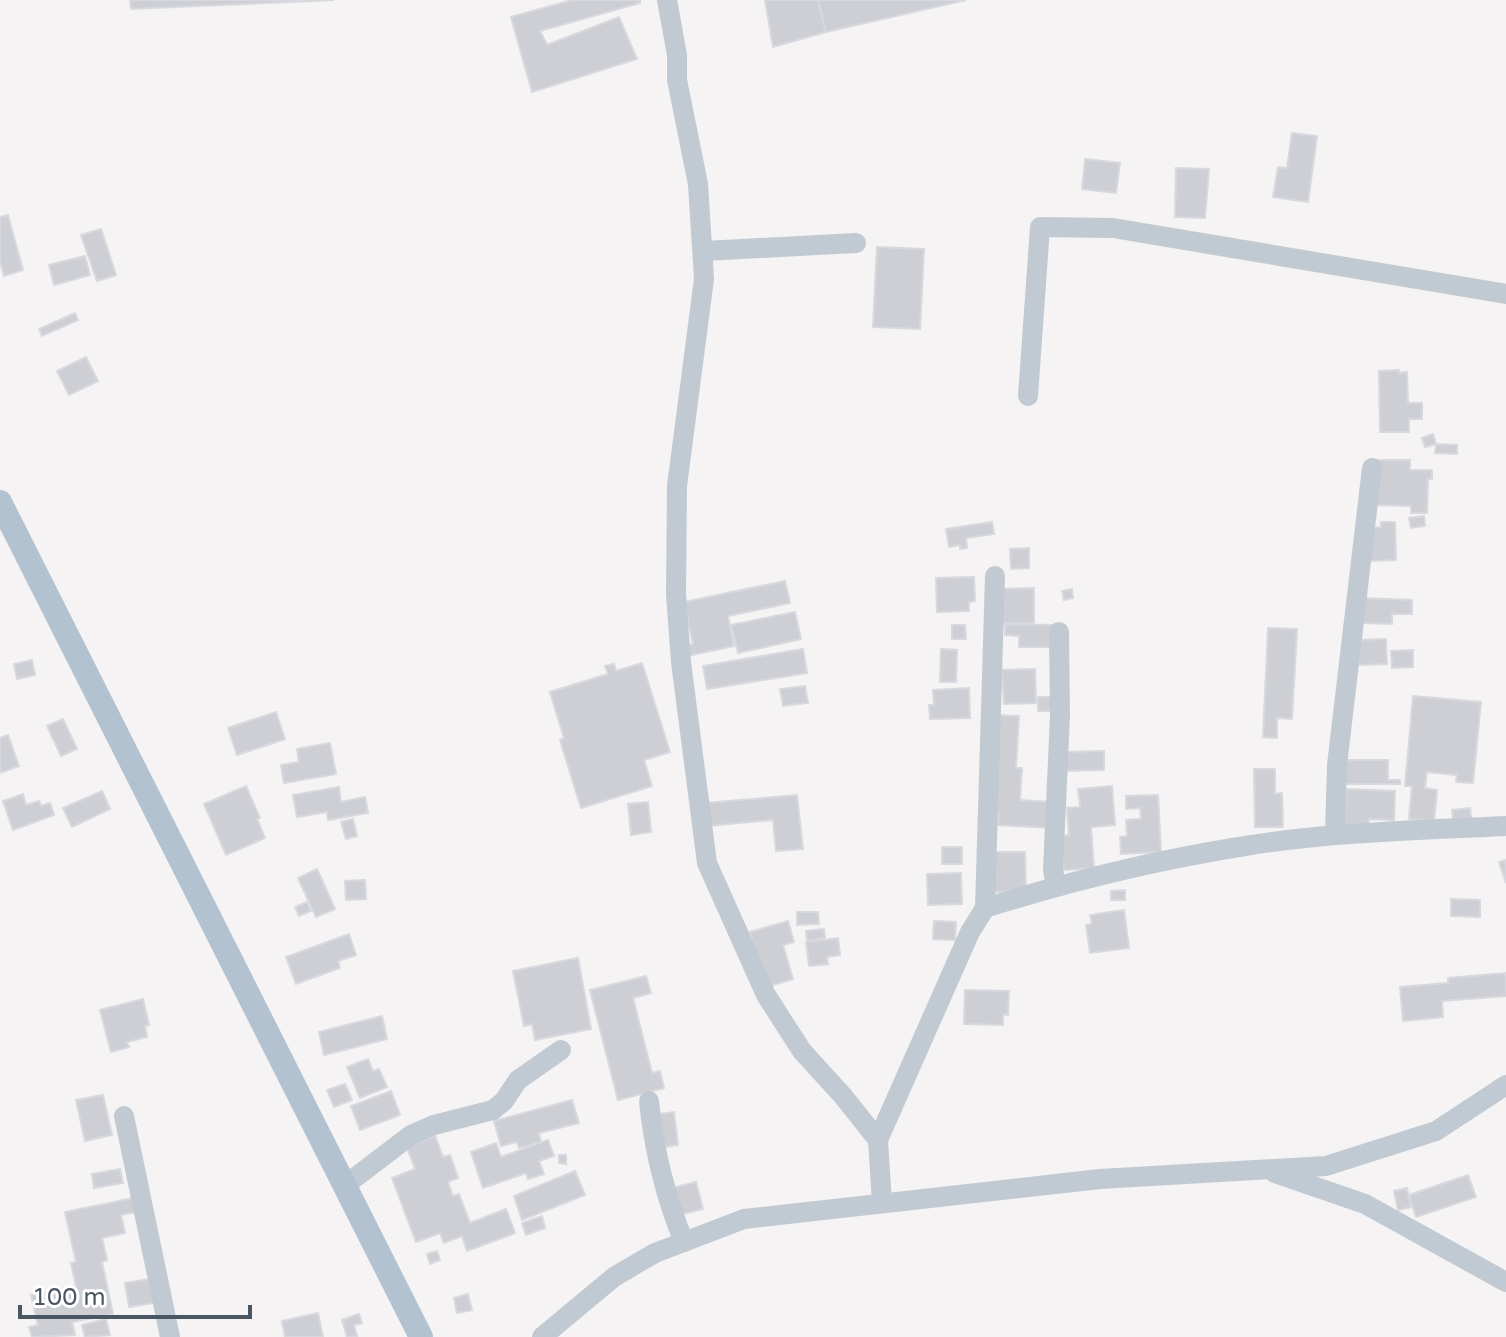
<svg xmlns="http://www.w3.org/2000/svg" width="1506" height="1337" viewBox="0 0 1506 1337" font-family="'Varela Round',sans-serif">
  <rect width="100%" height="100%" fill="#f5f3f3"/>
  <!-- building -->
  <g fill="#cdcfd5" stroke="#d7d9de" stroke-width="2">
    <polygon points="130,0 334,0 131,9"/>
    <polygon points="572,0 640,0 640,3 540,31 547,45 619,17 637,59 532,92 511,17"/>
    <polygon points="765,0 818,0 826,32 773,47"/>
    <polygon points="818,0 966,0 826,32"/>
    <polygon points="1292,133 1317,136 1308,202 1273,197 1278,167 1287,168"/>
    <polygon points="1085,159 1120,163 1116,193 1082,189"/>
    <polygon points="1176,168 1209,169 1205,218 1175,217"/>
    <polygon points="8,215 23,270 4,276 0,262 0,217"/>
    <polygon points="101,229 116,275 97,281 81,235"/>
    <polygon points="877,247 924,249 920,329 873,327"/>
    <polygon points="85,256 90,275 54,285 49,265"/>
    <polygon points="75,313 78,320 42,336 39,329"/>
    <polygon points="86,357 98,381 69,395 57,371"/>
    <polygon points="1399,370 1399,373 1407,372 1408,403 1422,403 1422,419 1409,419 1409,432 1380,432 1379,371"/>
    <polygon points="1433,434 1436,444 1425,447 1422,438"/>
    <polygon points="1436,444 1457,445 1457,454 1435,453"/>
    <polygon points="1376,460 1410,460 1410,470 1432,470 1432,479 1428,479 1427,513 1411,513 1411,506 1375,505"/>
    <polygon points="1424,516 1425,526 1411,528 1409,518"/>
    <polygon points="992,522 994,534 966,538 967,548 960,549 960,545 949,547 946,529"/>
    <polygon points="1381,522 1395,522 1396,560 1370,561 1369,528 1381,527"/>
    <polygon points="1029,548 1029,568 1011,569 1010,549"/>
    <polygon points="974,577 975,601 969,602 969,611 937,612 936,578"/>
    <polygon points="785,581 790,603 728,616 734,646 687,656 685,646 693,644 684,602"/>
    <polygon points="1034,588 1034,623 1003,623 1003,589"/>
    <polygon points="1072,589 1073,598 1064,600 1062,591"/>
    <polygon points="1363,598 1412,600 1412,614 1392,614 1392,624 1363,623"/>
    <polygon points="795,612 801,639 738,653 731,625"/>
    <polygon points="1005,624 1053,625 1053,647 1019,647 1019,636 1005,635"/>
    <polygon points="952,625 965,625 966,639 952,639"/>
    <polygon points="1268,628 1297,629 1292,719 1277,718 1277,738 1263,737"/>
    <polygon points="1386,639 1387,664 1359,665 1358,640"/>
    <polygon points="803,649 807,673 707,689 703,666"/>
    <polygon points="941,649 957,650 956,682 940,682"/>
    <polygon points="1413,650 1413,667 1392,668 1391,651"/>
    <polygon points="32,660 35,675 17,679 14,664"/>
    <polygon points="642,663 670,752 644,760 652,786 581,808 560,740 564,738 550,692 608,674 605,666 614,664 616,671"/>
    <polygon points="1035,669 1036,703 1004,704 1002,670"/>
    <polygon points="805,686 808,703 783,706 780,689"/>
    <polygon points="969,688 970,718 930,719 929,705 934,705 933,690"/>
    <polygon points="1413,696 1481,702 1473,783 1456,782 1457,775 1427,772 1425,788 1437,790 1434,821 1409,819 1412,786 1405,786"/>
    <rect x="1038" y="697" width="17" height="14"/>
    <polygon points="276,712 285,739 237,755 228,728"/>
    <polygon points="998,715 1019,716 1016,768 1022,768 1020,800 1050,802 1049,828 998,825 999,814 993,814"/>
    <polygon points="63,719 77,749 61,756 47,726"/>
    <polygon points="8,735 19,766 0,773 0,738"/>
    <polygon points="330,743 336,774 284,783 281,765 299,762 297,749"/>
    <polygon points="1104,751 1104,770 1063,771 1063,752"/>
    <polygon points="1345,760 1388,760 1388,780 1400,780 1400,784 1344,784"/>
    <polygon points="1254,769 1275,769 1275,794 1282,793 1283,827 1255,827"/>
    <polygon points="246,786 260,818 257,819 265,838 226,855 204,804"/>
    <polygon points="1112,786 1115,825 1091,827 1094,868 1064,870 1061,836 1069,835 1067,808 1080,807 1078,789"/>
    <polygon points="339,787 341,802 365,797 368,813 328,820 327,812 297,817 293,795"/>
    <polygon points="1346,789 1395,791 1394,820 1369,819 1368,826 1345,825"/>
    <polygon points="102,791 110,809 72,827 63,808"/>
    <polygon points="23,794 26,805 39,801 41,806 50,803 54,815 13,830 3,801"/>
    <polygon points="797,795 803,849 776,851 773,820 708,826 706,803"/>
    <polygon points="1158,795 1161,852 1121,854 1120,837 1127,836 1126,820 1141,819 1140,808 1126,809 1126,796"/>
    <polygon points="648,802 651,832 631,835 628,804"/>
    <polygon points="1470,808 1472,824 1454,826 1452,810"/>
    <polygon points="353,819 357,836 346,839 341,822"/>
    <rect x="942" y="847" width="20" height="17"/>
    <polygon points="992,852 1025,852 1026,892 993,892"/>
    <polygon points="1506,860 1506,883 1499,862"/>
    <polygon points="317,869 335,909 316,917 298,878"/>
    <polygon points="961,873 962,904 928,905 927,874"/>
    <polygon points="365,880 366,899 346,900 345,881"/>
    <polygon points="1125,890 1125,900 1111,900 1111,891"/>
    <polygon points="1451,899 1480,900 1480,917 1451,916"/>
    <polygon points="307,902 311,911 299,916 295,907"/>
    <polygon points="1124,910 1129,948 1090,953 1086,925 1092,924 1090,915"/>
    <polygon points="797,912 818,912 819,924 797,925"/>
    <polygon points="788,921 794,942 783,945 793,979 766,987 750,932"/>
    <polygon points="934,921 956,922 955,940 933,939"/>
    <polygon points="824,929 825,938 807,941 806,931"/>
    <polygon points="349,934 356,955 338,961 340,968 296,984 286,957"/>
    <polygon points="838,938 840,955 827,957 828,964 809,966 806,942"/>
    <polygon points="578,958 591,1029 535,1040 532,1024 524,1026 513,971"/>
    <polygon points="1506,973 1506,996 1442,1001 1443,1017 1403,1021 1400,987 1448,983 1448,978"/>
    <polygon points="646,976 651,993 633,998 652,1073 660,1071 664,1088 618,1100 590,990"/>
    <polygon points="965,990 1009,991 1008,1015 1003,1014 1003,1025 964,1024"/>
    <polygon points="143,999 149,1025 145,1026 147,1037 127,1042 129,1047 111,1052 100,1010"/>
    <polygon points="382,1016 387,1039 324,1055 319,1032"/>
    <polygon points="368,1059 373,1071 379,1069 387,1087 360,1098 347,1067"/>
    <polygon points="345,1084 352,1100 334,1107 327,1090"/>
    <polygon points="391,1091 400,1115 360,1130 351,1106"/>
    <polygon points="103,1095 112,1135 85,1141 76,1100"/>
    <polygon points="572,1100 579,1123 539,1133 541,1142 519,1148 517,1142 501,1146 494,1121"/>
    <polygon points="674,1112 678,1145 664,1147 659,1114"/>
    <polygon points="435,1136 443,1157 450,1155 458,1178 448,1182 453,1196 459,1194 470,1223 506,1209 515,1233 467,1251 462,1236 444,1243 440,1233 416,1242 392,1178 415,1169 407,1147"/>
    <polygon points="548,1140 554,1156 539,1161 544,1174 528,1179 526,1173 483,1188 471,1152 496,1143 501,1157"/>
    <polygon points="559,1155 566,1155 566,1164 559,1163"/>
    <polygon points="120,1169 123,1183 94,1188 92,1174"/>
    <polygon points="575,1171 585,1195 522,1220 514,1196"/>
    <polygon points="1468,1175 1476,1197 1416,1217 1409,1195"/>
    <polygon points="696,1182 703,1209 678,1215 672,1188"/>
    <polygon points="1407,1188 1411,1207 1398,1210 1394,1191"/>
    <polygon points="134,1198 137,1212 121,1215 125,1233 102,1238 107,1260 102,1262 113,1314 72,1322 75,1335 32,1337 29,1327 38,1325 31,1295 76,1286 71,1263 76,1262 65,1212"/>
    <polygon points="542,1216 545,1228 526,1235 522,1223"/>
    <polygon points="437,1251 440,1260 430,1264 427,1254"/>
    <polygon points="150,1279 154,1303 129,1307 125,1283"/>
    <polygon points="468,1294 472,1310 457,1313 454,1298"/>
    <polygon points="318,1313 323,1337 285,1337 282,1321"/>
    <polygon points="359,1314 362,1323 354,1325 357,1336 347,1337 342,1320"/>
    <polygon points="106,1319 110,1335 85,1337 82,1325"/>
  </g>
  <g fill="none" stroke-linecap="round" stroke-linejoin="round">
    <!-- minor -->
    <g stroke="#c1cad2" stroke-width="20">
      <polyline points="667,0 677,55 677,80 698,184 704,279 677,486 676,594 681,662 707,863 766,995 802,1051 843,1096 878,1140 882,1203"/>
      <polyline points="704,251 856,243"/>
      <polyline points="1028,396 1040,227 1113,228 1506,294"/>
      <polyline points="1335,835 1337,765 1372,468"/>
      <polyline points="1056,886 1053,870 1060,716 1059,632"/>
      <path d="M 985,908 C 1070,881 1157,860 1245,846 C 1331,832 1419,830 1506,826"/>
      <path d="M 649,1101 C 654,1151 665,1196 684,1242"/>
      <polyline points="124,1116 170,1337"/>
      <polyline points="878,1140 970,932 985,908 995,576"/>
      <polyline points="1275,1173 1365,1204 1506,1282"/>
      <polyline points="344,1186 411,1135 434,1125 493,1110 504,1101 518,1080 561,1050"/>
      <polyline points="542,1337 614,1277 655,1253 744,1219 1100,1179 1326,1166 1436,1131 1506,1085"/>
    </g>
    <!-- major -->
    <polyline stroke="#b3c2d1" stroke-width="24" points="0,502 421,1337"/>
  </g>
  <!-- scale -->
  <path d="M20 1305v12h230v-12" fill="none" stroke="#4a5661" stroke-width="4"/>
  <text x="32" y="1305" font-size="24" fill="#4a5661" stroke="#ffffff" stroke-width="6" paint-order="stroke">100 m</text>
</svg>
